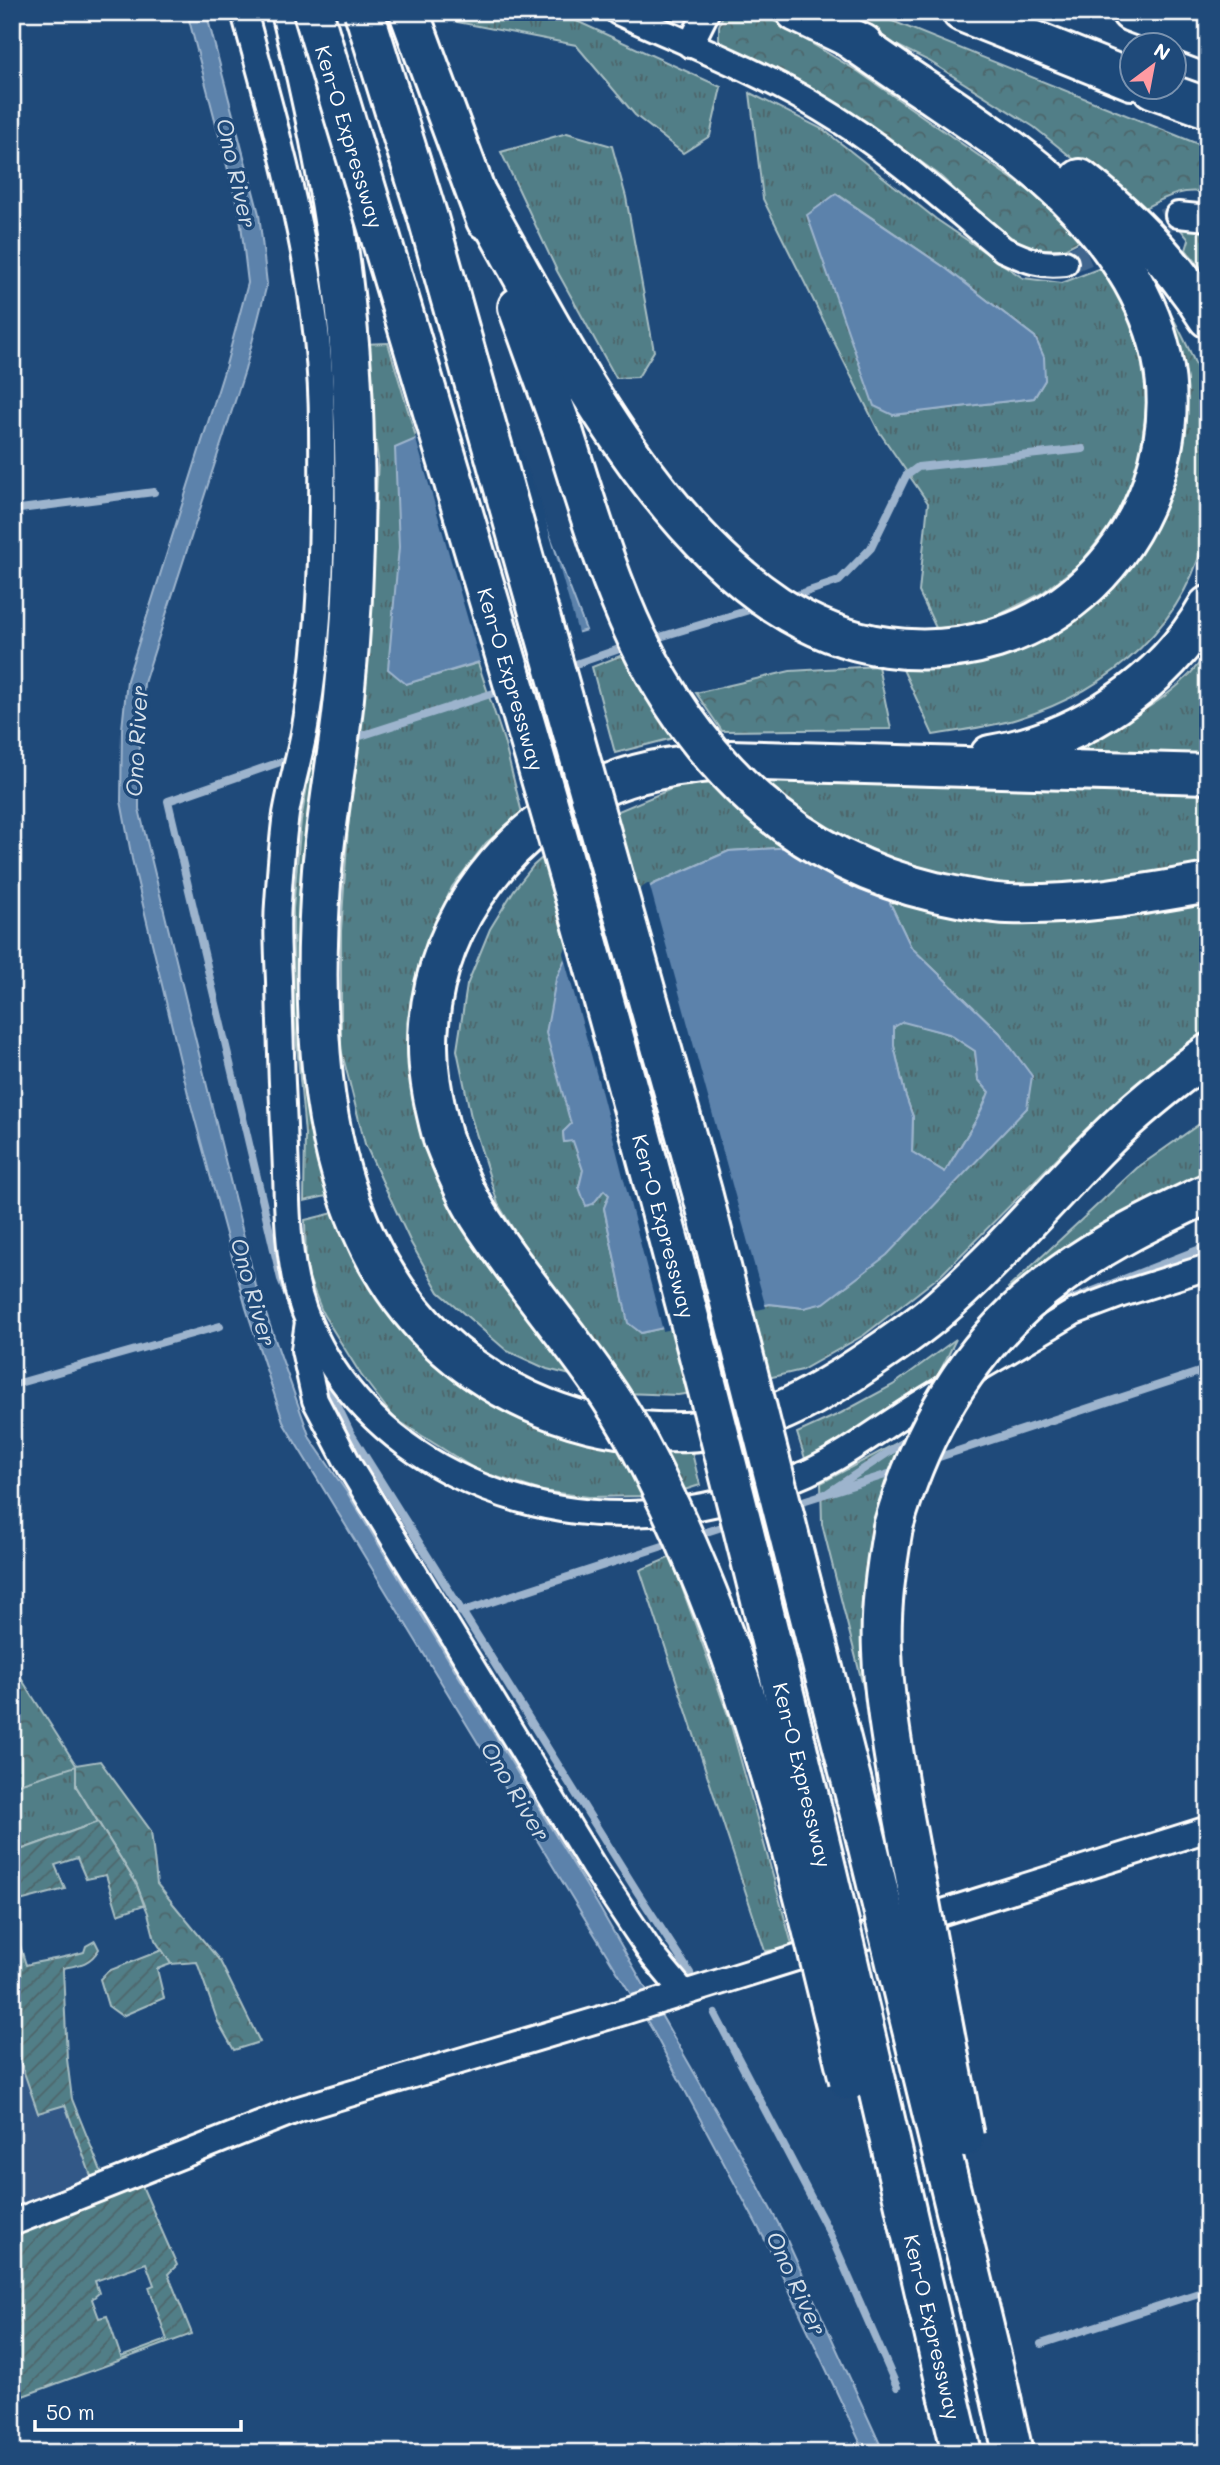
<svg xmlns="http://www.w3.org/2000/svg" width="1220" height="2465" viewBox="0 0 1220 2465" font-family="Mali,sans-serif">
  <defs>
    <pattern id="grass-tufts" width="24" height="20" patternUnits="userSpaceOnUse" patternTransform="scale(1.75)"><rect width="24" height="20" fill="#517e87"/><path d="M3 7l-1-3M5 7V3M7 7l1-3M15 17l-1-3M17 17v-4M19 17l1-3" fill="none" stroke="#4e656a"/></pattern>
    <pattern id="forest-crowns" width="20" height="18" patternUnits="userSpaceOnUse" patternTransform="scale(1.75)"><rect width="20" height="18" fill="#517e87"/><path d="M2 6a3 3 0 1 1 6 0M12 15a3 3 0 1 1 6 0" fill="none" stroke="#4e656a"/></pattern>
    <pattern id="garden-furrows" width="10" height="10" patternUnits="userSpaceOnUse" patternTransform="scale(1.75)"><rect width="10" height="10" fill="#517e87"/><path d="M-1 1l2-2M0 10L10 0M9 11l2-2" fill="none" stroke="#4e656a"/></pattern>
  </defs>
  <rect width="100%" height="100%" fill="#1f4a7a"/>
  <filter id="ink" filterUnits="userSpaceOnUse"><feTurbulence type="fractalNoise" baseFrequency=".0143" numOctaves="2"/><feDisplacementMap in="SourceGraphic" scale="14" xChannelSelector="R" yChannelSelector="G"/><feConvolveMatrix kernelMatrix="1 2 1 2 8 2 1 2 1" color-interpolation-filters="sRGB"/></filter>
  <g filter="url(#ink)">
    <!-- built -->
    <polygon fill="#325887" points="12,2016 17,2052 38,2112 64,2105 91,2176 12,2212"/>
    <!-- grass -->
    <g fill="url(#grass-tufts)" stroke="#a8bec3" stroke-width="2" fill-rule="evenodd">
      <polygon points="454,12 557,12 721,87 710,136 683,153 635,115 576,45 457,22"/>
      <path d="M 750,93 L 824,130 L 936,219 L 1023,278 L 1062,283 L 1103,267 L 1137,332 L 1147,399 L 1139,466 L 1114,520 L 1080,564 L 1042,593 L 989,620 L 937,630 L 919,592 L 928,503 L 878,430 L 763,199 ZM 837,194 L 944,267 L 1035,337 L 1045,380 L 1034,398 L 893,415 Z"/>
      <polygon points="567,133 612,146 626,197 654,351 638,377 616,378 557,271 501,152"/>
      <polygon points="1208,215 1208,276 1186,250 1189,240 1177,225"/>
      <path d="M 1166,305 C 1183,336 1200,368 1208,403 L 1208,523 C 1189,624 1111,690 1017,719 C 991,727 961,730 933,735 L 901,665 C 915,666 930,669 944,668 C 972,666 1026,651 1050,636 C 1127,590 1184,506 1186,415 C 1186,378 1176,340 1166,305 Z"/>
      <polygon points="388,343 418,444 396,448 406,684 478,663 504,741 522,813 486,843 452,887 419,963 407,1023 412,1088 429,1152 494,1267 571,1375 547,1369 507,1351 439,1292 411,1243 365,1144 341,1049 341,931 355,726 367,675 378,459 362,344"/>
      <polygon points="341,465 331,1195 304,1201 305,1134 294,1012 293,909 301,820 326,683"/>
      <path d="M 1208,651 L 1208,758 L 1077,749 C 1123,720 1178,699 1208,651 Z"/>
      <polygon points="630,652 677,737 615,753 592,667"/>
      <path d="M 785,774 L 1208,790 L 1208,1029 L 1148,1074 L 1076,1139 L 941,1275 L 864,1335 L 802,1370 L 730,1387 L 678,1395 L 623,1393 L 541,1275 L 498,1204 L 471,1117 L 457,1050 L 467,985 L 490,929 L 514,890 L 533,866 L 573,830 L 683,784 ZM 858,843 L 878,852 L 890,903 L 911,947 L 1000,1033 L 1027,1108 L 804,1308 L 770,1304 L 641,1333 L 628,1322 L 604,1208 L 609,1195 L 604,1190 L 593,1204 L 579,1187 L 583,1170 L 573,1140 L 564,1142 L 563,1132 L 572,1124 L 606,914 L 654,884 L 729,851 Z"/>
      <path d="M 903,1021 L 949,1034 L 975,1051 L 978,1079 L 989,1092 C 979,1120 960,1145 945,1172 L 912,1152 L 913,1117 L 905,1094 L 894,1046 L 894,1027 Z"/>
      <polygon points="1208,1118 1208,1179 1012,1296 1008,1288 1137,1168"/>
      <polygon points="338,1212 359,1260 358,1270 378,1301 424,1354 462,1387 510,1415 569,1438 620,1449 644,1496 589,1497 542,1491 478,1471 394,1418 361,1375 323,1314 306,1270 305,1220"/>
      <polygon points="956,1339 933,1386 807,1465 797,1433 841,1413 893,1385"/>
      <polygon points="904,1439 889,1480 878,1745 822,1524 821,1483"/>
      <polygon points="662,1449 691,1449 700,1485 681,1491"/>
      <polygon points="671,1557 729,1718 793,1948 765,1951 640,1570"/>
      <polygon points="76,1765 76,1786 98,1822 12,1853 12,1786"/>
    </g>
    <!-- forest -->
    <g fill="url(#forest-crowns)" stroke="#a8bec3" stroke-width="2">
      <path d="M 651,12 L 691,12 C 675,24 667,20 651,12 Z"/>
      <polygon points="724,12 759,12 859,72 1051,206 1080,241 1064,249 1035,249 1007,238 938,174 854,114 773,68 728,48 719,41 719,26"/>
      <path d="M 829,12 L 870,12 L 1208,148 L 1208,194 C 1184,185 1159,201 1138,211 L 1034,127 L 929,61 Z"/>
      <polygon points="878,666 891,729 722,731 696,693 790,671"/>
      <polygon points="12,1664 76,1765 100,1761 151,1831 157,1884 220,1961 260,2042 234,2050 218,2022 197,1962 171,1964 155,1940 148,1913 136,1883 76,1786 76,1766 12,1786"/>
    </g>
    <!-- garden -->
    <g fill="url(#garden-furrows)" stroke="#a8bec3" stroke-width="2" fill-rule="evenodd">
      <polygon points="98,1822 136,1883 144,1905 118,1914 106,1875 86,1879 77,1858 55,1865 65,1889 12,1903 12,1853"/>
      <path d="M 12,1930 L 15,1940 L 18,1939 L 26,1965 C 46,1960 65,1958 84,1952 L 86,1946 L 95,1941 L 99,1949 C 90,1964 80,1965 63,1968 L 67,2059 L 72,2099 L 103,2176 L 91,2176 L 65,2105 L 38,2113 L 17,2052 L 12,2016 Z"/>
      <polygon points="162,1950 171,1964 157,1969 164,1998 122,2016 108,2006 100,1979 108,1971"/>
      <path d="M 139,2179 L 177,2265 L 168,2274 L 192,2334 L 12,2400 L 12,2233 ZM 146,2263 L 154,2285 L 149,2287 L 167,2340 L 121,2357 L 107,2316 L 99,2318 L 92,2299 L 99,2293 L 95,2281 Z"/>
    </g>
    <!-- water -->
    <g fill="#5b82ab" stroke="#9db4cd" stroke-width="2" fill-rule="evenodd">
      <polygon points="187,12 206,12 259,214 267,284 245,370 144,683 139,743 139,809 256,1286 310,1438 348,1494 598,1905 746,2163 786,2238 884,2453 865,2453 772,2253 652,2029 284,1424 246,1308 188,1094 132,859 121,801 122,729 127,680 226,365 248,283 240,216"/>
      <polygon points="836,194 944,267 1035,337 1044,357 1045,380 1034,398 893,415 874,406 807,215"/>
      <polygon points="499,403 586,630 406,684 388,669 399,547 395,448"/>
      <path d="M 858,843 L 878,852 L 890,903 L 911,947 L 1000,1033 L 1032,1076 L 1027,1108 L 887,1255 L 824,1303 L 804,1308 L 770,1304 L 641,1333 L 628,1323 L 604,1208 L 609,1195 L 604,1190 L 593,1204 L 586,1206 L 579,1187 L 583,1170 L 573,1141 L 564,1142 L 563,1132 L 571,1124 L 546,1033 L 556,979 L 572,943 L 606,914 L 654,884 L 729,851 ZM 903,1022 L 949,1034 L 975,1051 L 978,1079 L 989,1092 C 979,1120 960,1145 945,1172 L 912,1152 L 913,1117 L 905,1094 L 894,1046 L 894,1027 Z"/>
    </g>
    <!-- pier -->
    <g fill="#1f4a7a">
      <polygon points="497,400 501,401 540,501 579,636 481,665 415,436"/>
      <polygon points="649,883 766,1308 663,1331 599,1083 563,954 569,941 604,911"/>
    </g>
    <g fill="none" stroke-linecap="round" stroke-linejoin="round">
      <!-- stream -->
      <g stroke="#9db4cd" stroke-width="8">
        <polyline points="12,510 154,492"/>
        <polyline points="791,597 839,581 871,548 906,476 918,467 1083,449"/>
        <polyline points="650,640 759,607"/>
        <polyline points="564,668 631,645"/>
        <polyline points="348,740 506,689"/>
        <polyline points="286,760 168,801 281,1279 288,1296"/>
        <polyline points="1055,1306 1208,1246"/>
        <polyline points="324,1377 350,1432 638,1893 690,1973"/>
        <polyline points="12,1385 220,1326"/>
        <polyline points="930,1460 1208,1369"/>
        <polyline points="829,1492 910,1438"/>
        <polyline points="790,1505 898,1471"/>
        <polyline points="694,1536 731,1524"/>
        <polyline points="461,1612 675,1542"/>
        <polyline points="715,2014 829,2232 897,2387"/>
        <polyline points="1041,2344 1208,2290"/>
      </g>
      <!-- street-tunnel -->
      <polyline stroke="#41658e" stroke-width="24" stroke-dasharray="24 12" stroke-linecap="butt" points="1065,263 1178,215"/>
      <!-- street casing -->
      <g stroke="#fff" stroke-width="30">
        <g id="street">
          <path d="M 244,12 C 281,148 322,285 322,427 C 323,527 322,629 305,727 C 300,756 291,785 286,814 C 282,843 280,874 278,903 C 276,929 278,955 279,981 C 280,1037 282,1092 285,1148 C 288,1207 285,1269 309,1323 C 338,1390 388,1440 452,1473 C 567,1531 691,1524 807,1473 C 844,1456 877,1431 911,1409 C 965,1375 1020,1345 1074,1312 L 1122,1294 L 1208,1267"/>
          <path d="M 618,12 C 686,43 757,70 821,109 C 887,148 944,200 1003,249 C 1027,260 1039,266 1065,263"/>
          <polyline points="690,45 706,13"/>
          <polyline points="1178,215 1208,218"/>
          <polyline points="308,1322 304,1350 315,1400 350,1467 593,1866 653,1956 684,1993"/>
          <polyline points="12,2223 299,2109 624,2012 1208,1829"/>
        </g>
      </g>
      <!-- highway casing -->
      <g stroke="#fff" stroke-width="44">
        <g id="highway">
          <path d="M 291,12 C 327,154 352,298 354,445 C 356,529 353,615 344,698 C 338,756 327,812 322,870 C 306,1069 322,1306 529,1401 C 605,1436 697,1444 776,1413 C 801,1403 824,1389 847,1375 C 876,1356 905,1337 932,1315 C 994,1263 1045,1200 1102,1143 C 1135,1110 1171,1081 1208,1054"/>
          <polyline points="409,12 486,220"/>
          <polyline points="796,12 863,44"/>
          <polyline points="962,12 1132,80"/>
          <polyline points="1131,12 1208,41"/>
          <polyline points="1152,88 1208,108"/>
          <path d="M 1080,179 C 1132,219 1174,263 1208,318"/>
          <path d="M 478,196 C 555,332 644,517 777,605 C 916,696 1096,643 1152,485 C 1177,413 1170,347 1132,280 C 1084,196 1011,148 933,95 C 902,75 872,54 842,33"/>
          <polyline points="518,307 564,434"/>
          <path d="M 990,755 C 1077,742 1165,683 1208,606"/>
          <path d="M 443,1139 C 433,1102 425,1063 429,1024 C 438,917 511,823 611,783 C 649,768 690,764 730,760 L 1208,774"/>
          <path d="M 893,1527 C 886,1568 880,1609 882,1651 C 884,1705 895,1759 903,1812"/>
          <polyline points="998,2385 1013,2453"/>
          <polyline points="949,2398 962,2453"/>
        </g>
      </g>
      <!-- street -->
      <use href="#street" stroke="#1f4a7a" stroke-width="24"/>
      <!-- highway -->
      <use href="#highway" stroke="#1f4a7a" stroke-width="38"/>
      <!-- highway-bridge casing -->
      <g stroke="#fff" stroke-width="44" stroke-linecap="butt">
        <g id="highway-bridge">
          <path id="s1" d="M 313,12 C 432,409 553,804 659,1204 C 765,1600 858,1998 949,2398"/>
          <polyline points="364,12 428,218 702,1192 861,1818 998,2385"/>
          <path d="M 564,434 C 586,502 606,573 637,638 C 698,765 796,860 935,892 C 959,897 984,903 1008,904 C 1076,906 1142,895 1208,883"/>
          <path d="M 443,1139 C 453,1165 464,1192 479,1216 C 529,1295 595,1362 639,1445 C 745,1643 797,1863 849,2080"/>
          <path d="M 893,1527 C 922,1425 975,1336 1062,1274 C 1107,1241 1158,1217 1208,1193"/>
          <polyline points="903,1812 964,2137"/>
        </g>
      </g>
      <!-- highway-bridge -->
      <use href="#highway-bridge" stroke="#1f4a7a" stroke-width="38"/>
    </g>
  </g>
  <g text-anchor="middle" dominant-baseline="central" stroke-width="7" stroke-linejoin="round" paint-order="stroke">
    <!-- street labels -->
    <g font-size="21" fill="#fff" stroke="#1f4a7a">
      <text stroke="none"><textPath href="#s1" startOffset="130">Ken-O Expressway</textPath></text>
      <text stroke="none"><textPath href="#s1" startOffset="696">Ken-O Expressway</textPath></text>
      <text stroke="none"><textPath href="#s1" startOffset="1264">Ken-O Expressway</textPath></text>
      <text stroke="none"><textPath href="#s1" startOffset="1830">Ken-O Expressway</textPath></text>
      <text transform="translate(933 2327) rotate(77)">Ken-O Expressway</text>
    </g>
    <!-- water labels -->
    <g font-size="23" font-style="italic" fill="#d6e0ea" stroke="#1f4a7a">
      <text transform="translate(237 173) rotate(77)">Ono River</text>
      <text transform="translate(136 741) rotate(-87)">Ono River</text>
      <text transform="translate(254 1292) rotate(74)">Ono River</text>
      <text transform="translate(516 1791) rotate(59)">Ono River</text>
      <text transform="translate(797 2283) rotate(65)">Ono River</text>
    </g>
  </g>
  <!-- margin -->
  <rect width="1220" height="2465" fill="none" stroke="#1f4a7a" stroke-width="42"/>
  <rect x="21" y="21" width="1178" height="2423" fill="none" stroke="#fff" stroke-width="2.5" filter="url(#ink)"/>
  <!-- north arrow -->
  <g transform="translate(1153 66) rotate(32)"><circle r="33" fill="#1f4a7a" stroke="#7992af" stroke-width="2"/>
  <path d="M0-5L12 26L0 18L-12 26Z" fill="#ff9aa2"/>
  <text y="-10" font-size="19" font-weight="bold" text-anchor="middle" fill="#ffffff">N</text>
  </g>
  <!-- scale -->
  <path d="M35 2420v10h206v-10" fill="none" stroke="#ffffff" stroke-width="3.5"/>
  <text x="46" y="2420" font-size="21" fill="#ffffff" stroke="#1f4a7a" stroke-width="5" paint-order="stroke">50 m</text>
</svg>
